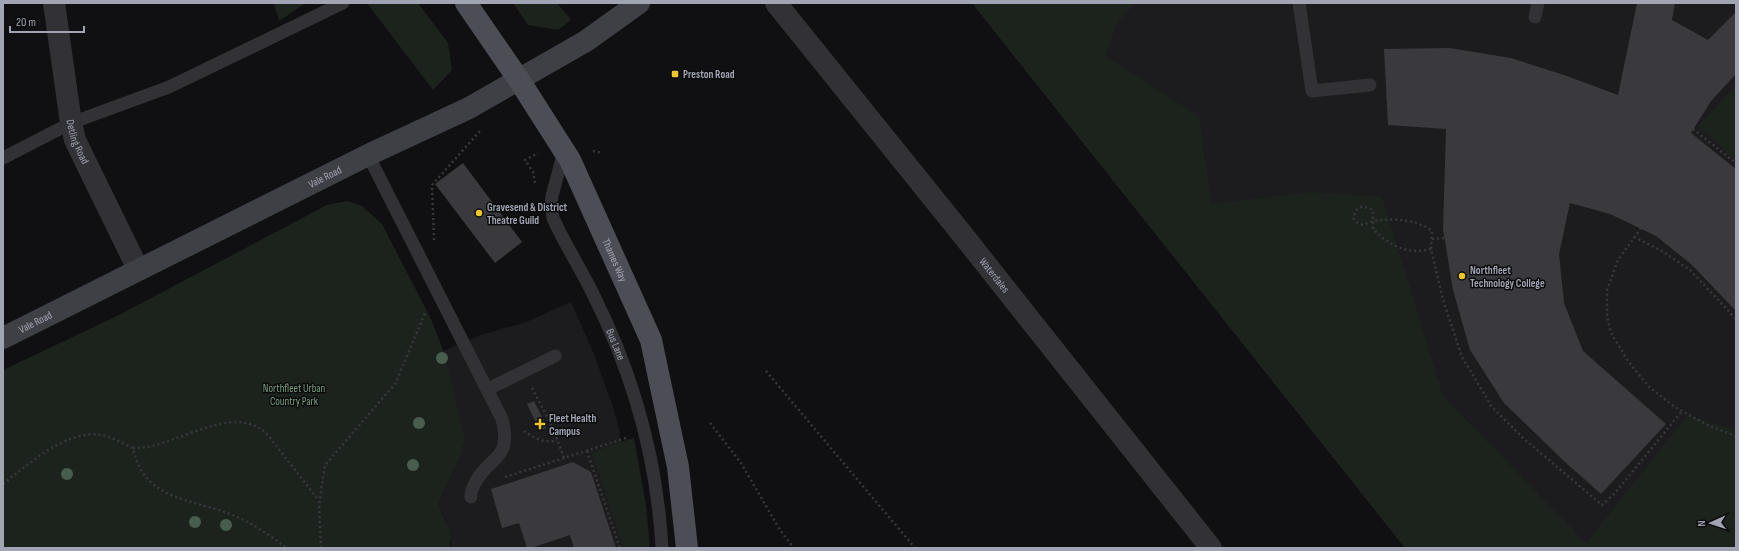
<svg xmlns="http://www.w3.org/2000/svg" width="1739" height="551" viewBox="0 0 1739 551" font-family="'Sofia Sans Condensed',sans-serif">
  <rect width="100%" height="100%" fill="#100f11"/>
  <!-- built -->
  <g fill="#1c1c1e">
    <polygon points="972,3 1736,3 1736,548 1405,548"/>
    <polygon points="571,302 594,354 613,407 619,429 636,548 450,548 451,544 446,521 439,505 440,500 462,453 465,439 443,351 481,335 526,322"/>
  </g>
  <!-- green -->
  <g fill="#1c231d">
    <polygon points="274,3 306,3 279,21"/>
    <polygon points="367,3 418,3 448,43 452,70 433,90"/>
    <polygon points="513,3 557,3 571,20 558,30 528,25"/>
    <polygon points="972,3 1135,3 1117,24 1105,56 1199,116 1211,204 1311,192 1382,197 1443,396 1586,543 1688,415 1736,430 1736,548 1405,548"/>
    <polygon points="1736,86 1736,161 1698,126"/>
    <polygon points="347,201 362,206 382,224 431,319 445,355 465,439 462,453 440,500 439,505 450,532 450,548 3,548 3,370 117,316 327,205"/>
    <path d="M 634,438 L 646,505 L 650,548 L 623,548 L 592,453 C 606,448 620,441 634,438 Z"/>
  </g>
  <!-- building -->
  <g fill="#3a393e">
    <polygon points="1637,3 1675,3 1672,20 1708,40 1736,12 1736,74 1711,101 1691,133 1736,169 1736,311 1691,264 1656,236 1610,214 1570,203 1559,254 1564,303 1583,351 1666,424 1601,494 1565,462 1504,403 1470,350 1453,290 1443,229 1446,129 1388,125 1384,49 1450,48 1511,58 1567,76 1618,95"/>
    <polygon points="463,163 522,242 495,263 435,184"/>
    <polygon points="534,401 547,427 540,431 527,404"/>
    <polygon points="573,462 591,472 616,548 574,548 570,535 531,548 527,548 519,523 502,528 491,489"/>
  </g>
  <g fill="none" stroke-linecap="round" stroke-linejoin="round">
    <!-- path -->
    <g stroke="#37383d" stroke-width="2.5" stroke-dasharray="2 3" stroke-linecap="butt">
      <polyline points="1693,129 1736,163"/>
      <polyline points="593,151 602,153"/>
      <polyline points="535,183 533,172 525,160 538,153"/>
      <polyline points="1641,228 1618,260 1607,290 1607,316 1611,333 1628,361 1648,386 1675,407 1707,425 1736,436"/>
      <polyline points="1634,237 1662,251 1690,270 1736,319"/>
      <polyline points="1432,239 1445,238"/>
      <polyline points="434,240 432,185 480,131 479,129"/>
      <path d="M 1431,249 C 1407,255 1390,246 1373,229 L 1373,210 C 1361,204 1354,207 1354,220 C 1364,228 1364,223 1374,221 C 1394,218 1416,219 1432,231 L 1431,249 L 1443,300 L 1462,357 L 1492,407 L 1523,438 L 1602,505 L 1615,493 L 1682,411"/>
      <polyline points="766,371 915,548"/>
      <polyline points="532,388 553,428 564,458"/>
      <polyline points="710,423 741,463 780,530 794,548"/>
      <path d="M 524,431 C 533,438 546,444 557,440"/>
      <path d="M 133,448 C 173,450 232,400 267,434 L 317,498 L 320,499"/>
      <polyline points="587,451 620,548"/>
      <polyline points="505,477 626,438"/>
      <path d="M 3,484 C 29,464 66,429 102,435 C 112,437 124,444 133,448 C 144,502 193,498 235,516 C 254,524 270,536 287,548"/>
      <polyline points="321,548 319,505 325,465 395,384 426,311"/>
    </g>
    <!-- lane -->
    <g stroke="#313136" stroke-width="13">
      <polyline points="1299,3 1312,91 1370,85"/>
      <polyline points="1535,17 1538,3"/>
      <path id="s1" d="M 564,151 L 552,196 L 551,204 L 553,218 C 565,245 581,269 594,296 C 634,376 657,458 662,548"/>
      <path d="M 368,155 L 502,419 C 513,462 488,455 474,485 C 472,490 470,493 471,497"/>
      <polyline points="3,158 71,123 169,87 343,3"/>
      <polyline points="488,389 555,356"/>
    </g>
    <!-- street -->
    <g stroke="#313136" stroke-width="22">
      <path id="s2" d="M 54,3 L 71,123 L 75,140 L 138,269"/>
      <path id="s3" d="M 776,3 L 962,234 L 1211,548"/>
    </g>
    <!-- secondary -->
    <path stroke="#3f3f46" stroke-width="22" id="s4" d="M 3,338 L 368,155 L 469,108 L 586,41 L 639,3"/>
    <!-- primary -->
    <path stroke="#4d4d55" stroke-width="22" id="s5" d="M 466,3 L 519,80 L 570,160 L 651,340 L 678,467 L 687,548"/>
  </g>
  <!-- trees -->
  <g fill="#495d4e">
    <circle cx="442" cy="358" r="6"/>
    <circle cx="419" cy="423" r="6"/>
    <circle cx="413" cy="465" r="6"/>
    <circle cx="67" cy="474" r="6"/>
    <circle cx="195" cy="522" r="6"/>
    <circle cx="226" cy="525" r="6"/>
  </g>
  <!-- markers -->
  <g fill="#eec62a" stroke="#0b0b0c" stroke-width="1.5">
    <rect x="671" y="70" width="8" height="8" rx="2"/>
    <circle cx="479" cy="213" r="4"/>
    <circle cx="1462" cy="276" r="4"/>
    <path d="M538 418h4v4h4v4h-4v4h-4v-4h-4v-4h4z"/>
  </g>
  <g text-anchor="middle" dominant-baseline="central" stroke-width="3" stroke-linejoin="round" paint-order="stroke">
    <!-- poi labels -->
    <g font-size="11" font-weight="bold" fill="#a1a4b2" stroke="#0b0b0c" text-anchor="start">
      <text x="683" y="74">Preston Road</text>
      <text x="487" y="207">Gravesend &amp; District<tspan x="487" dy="13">Theatre Guild</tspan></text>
      <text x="1470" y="270">Northfleet<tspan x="1470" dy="13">Technology College</tspan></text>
      <text x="549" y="418">Fleet Health<tspan x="549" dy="13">Campus</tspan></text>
    </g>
    <!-- street labels -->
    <g font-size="11" fill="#a1a4b2" stroke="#0b0b0c">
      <text stroke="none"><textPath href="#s2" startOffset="141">Detling Road</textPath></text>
      <text stroke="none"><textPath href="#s4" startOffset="360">Vale Road</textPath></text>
      <text stroke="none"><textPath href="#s5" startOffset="298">Thames Way</textPath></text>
      <text stroke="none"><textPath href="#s3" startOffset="349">Waterdales</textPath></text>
      <text stroke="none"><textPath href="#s4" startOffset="36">Vale Road</textPath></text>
      <text stroke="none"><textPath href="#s1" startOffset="210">Bus Lane</textPath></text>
    </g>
    <!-- park labels -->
    <g font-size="11" fill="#789d7f" stroke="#0b0b0c">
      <text x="294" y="388">Northfleet Urban<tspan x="294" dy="13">Country Park</tspan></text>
    </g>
  </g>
  <!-- border -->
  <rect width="1739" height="551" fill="none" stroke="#a1a4b2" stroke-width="8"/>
  <!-- north arrow -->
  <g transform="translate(1711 523) rotate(267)" stroke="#0b0b0c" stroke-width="3" paint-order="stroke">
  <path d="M0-3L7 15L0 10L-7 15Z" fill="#a1a4b2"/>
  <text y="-6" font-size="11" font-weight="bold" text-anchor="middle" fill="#a1a4b2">N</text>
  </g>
  <!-- scale -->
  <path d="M10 26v6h74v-6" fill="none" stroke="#a1a4b2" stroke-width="2"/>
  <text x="16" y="26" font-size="12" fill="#a1a4b2" stroke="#0b0b0c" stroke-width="3" paint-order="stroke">20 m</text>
</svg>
